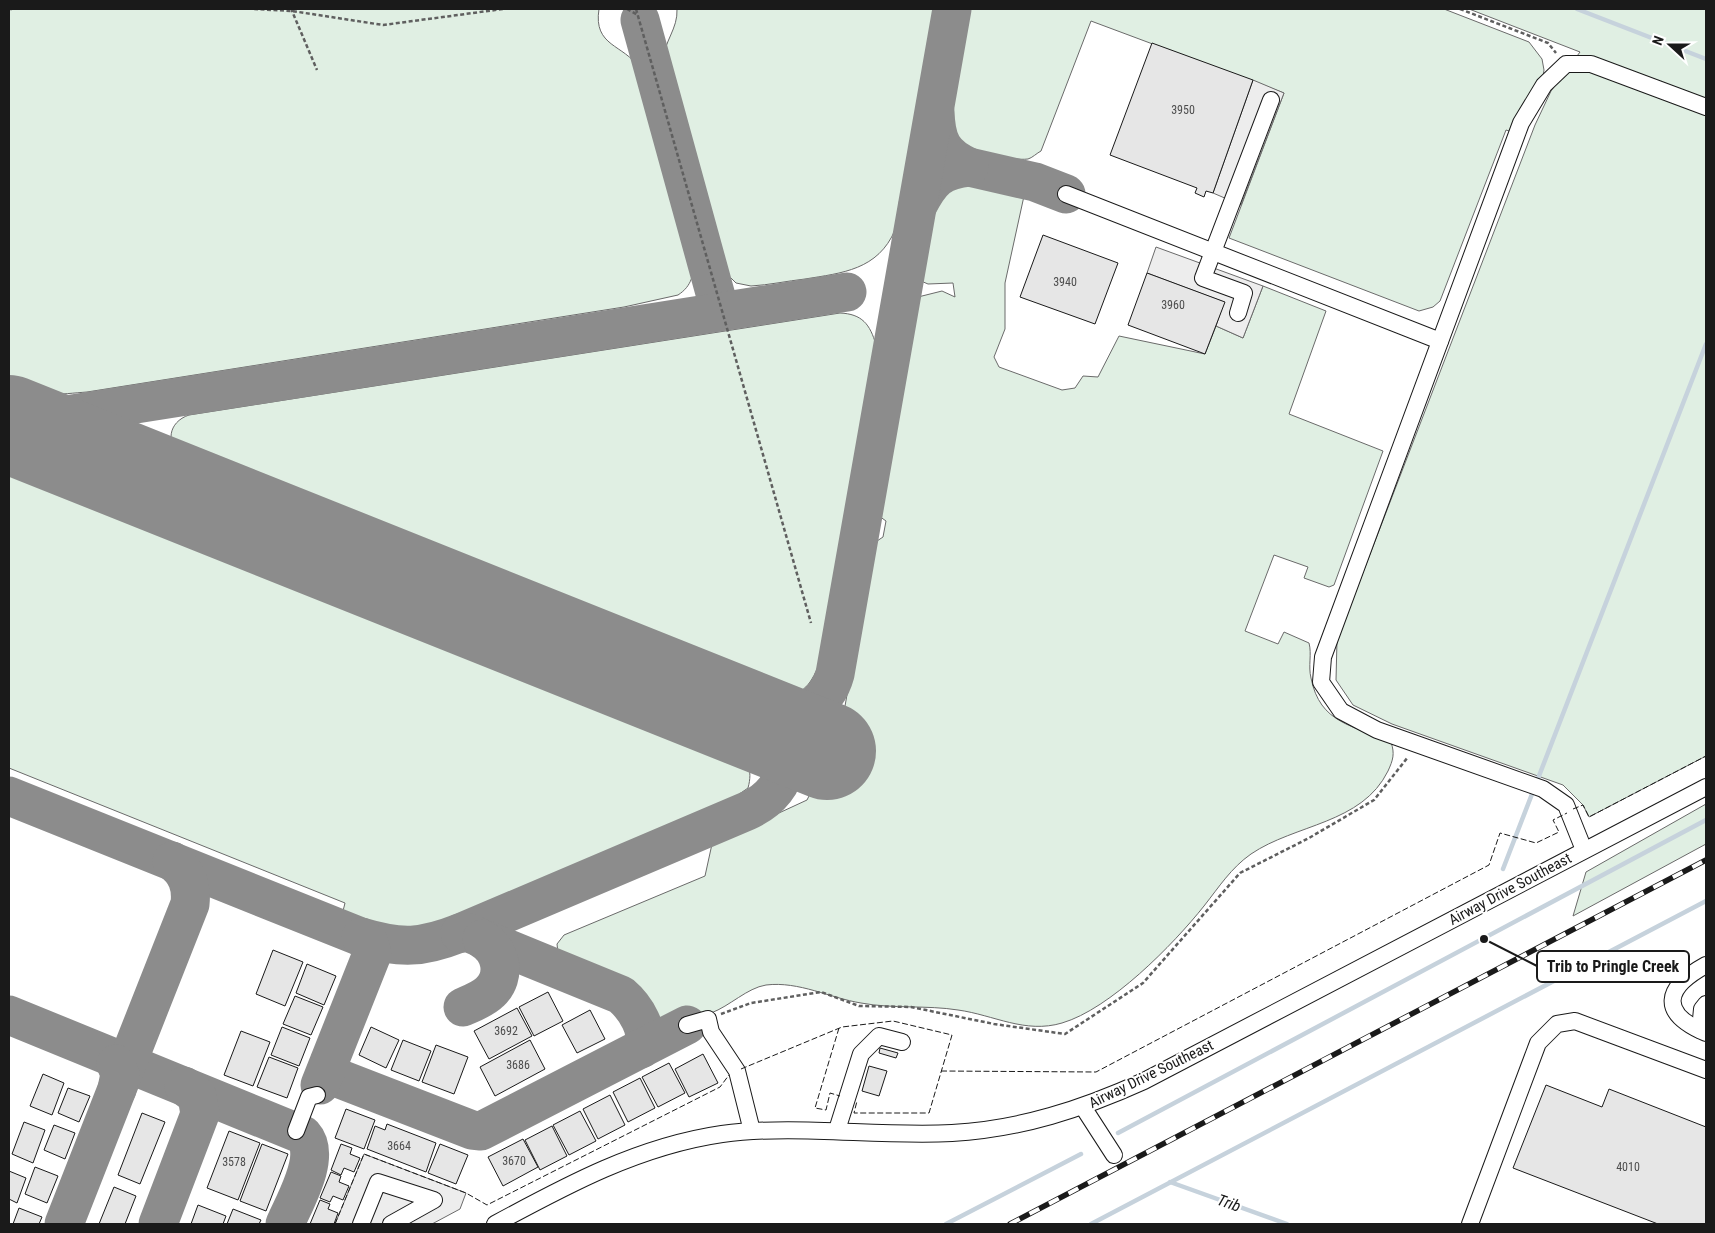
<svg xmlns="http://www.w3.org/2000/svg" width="1715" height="1233" viewBox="0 0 1715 1233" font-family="'Roboto Condensed',sans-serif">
  <rect width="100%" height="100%" fill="#fff"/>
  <!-- green -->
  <g fill="#e0efe3" stroke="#6a6a6a">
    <path d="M 9,9 L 599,9 C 593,47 624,44 639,68 L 694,258 C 694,274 692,286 678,295 L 624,307 L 87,392 C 61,394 34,398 9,388 Z"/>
    <path d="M 677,9 L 935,9 L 895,230 C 878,270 842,273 805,279 C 787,281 769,285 751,286 L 736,283 L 723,270 L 663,61 C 664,41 678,29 677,9 Z"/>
    <path d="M 968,9 L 1444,9 L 1529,42 L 1542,59 L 1544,70 L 1542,83 L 1519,134 L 1506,130 L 1440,301 L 1433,307 L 1419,311 L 1229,238 L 1284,93 L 1091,21 L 1041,151 C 1037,153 1032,158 1028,159 C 1012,161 966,153 957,140 C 950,131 950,121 950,110 Z"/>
    <polygon points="1469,9 1706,9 1706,756 1589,817 1583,805 1563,785 1392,724 1353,705 1336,680 1337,640 1535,125 1551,91 1580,52"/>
    <path d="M 962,184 L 1004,190 L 1024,196 L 1005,283 L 1005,329 L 994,357 L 999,367 L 1062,390 L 1075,388 L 1083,376 L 1098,377 L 1119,336 L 1205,354 L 1216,326 L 1243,338 L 1263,286 L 1326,311 L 1289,414 L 1383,451 L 1334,585 L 1329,587 L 1304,578 L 1308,567 L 1274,555 L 1245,631 L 1278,644 L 1284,632 L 1309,643 C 1312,654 1308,666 1311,678 C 1320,724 1353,725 1391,742 C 1395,754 1393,760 1388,771 C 1362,824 1295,824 1251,854 C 1231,868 1219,887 1204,906 C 1173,945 1110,1009 1062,1023 C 1025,1034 994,1015 958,1010 C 927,1005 893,1009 861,1003 C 830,998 799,981 766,985 C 747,988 730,1006 711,1013 C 703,1016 693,1013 685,1016 C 671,1021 663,1029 648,1022 C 633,984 599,974 563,962 L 558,953 L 557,944 L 564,935 L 705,876 L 712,844 L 807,800 L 811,792 L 845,706 L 874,543 L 883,537 L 886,521 L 879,516 L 918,297 L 942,291 L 955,297 L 953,283 L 928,284 L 921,281 L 934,206 L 946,190 Z"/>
    <path d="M 840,313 C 862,314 870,324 876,345 L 818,667 C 807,692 799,696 773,693 L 182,457 C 165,444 168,422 189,415 Z"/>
    <path d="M 9,461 L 17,462 L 734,749 C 748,759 753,770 748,788 L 735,797 L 443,922 C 401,936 383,927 343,911 L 345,903 L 9,768 Z"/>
    <polygon points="1706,804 1706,844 1573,916 1586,872"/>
  </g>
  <!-- parking -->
  <g fill="#ededed" stroke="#6a6a6a">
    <polygon points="1253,80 1284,93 1241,205 1213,193"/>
    <polygon points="1156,247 1263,286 1243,338 1216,326 1224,302 1147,273"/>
    <polygon points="364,1154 466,1193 460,1209 432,1224 335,1224"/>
  </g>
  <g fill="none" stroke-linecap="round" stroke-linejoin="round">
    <!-- stream -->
    <g stroke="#c6d2dc" stroke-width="4.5">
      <polyline points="1577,9 1706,59"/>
      <polyline points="1503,869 1706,344"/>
      <polyline points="1118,1133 1706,820"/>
      <polyline points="1170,1182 1287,1224"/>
      <polyline points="946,1224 1081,1154"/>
      <polyline points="1091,1224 1706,901"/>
    </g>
    <!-- taxiway -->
    <g stroke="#8c8c8c" stroke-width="39">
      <polyline points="640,20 720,311"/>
      <polyline points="969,167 1035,182 1066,194"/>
      <path d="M 918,205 C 931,180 940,170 969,167 C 942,155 936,141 935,112"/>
      <polyline points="9,424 847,292"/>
      <path d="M 9,796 L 361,937 C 401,949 422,948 460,933 L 747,811 C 767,802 790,782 782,757 C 778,746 770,736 765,726 C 796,718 826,708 835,674 L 952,9"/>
      <path d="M 460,933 L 469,933 L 621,995 C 634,1006 653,1033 641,1049"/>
      <path d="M 463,1007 C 472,1003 483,999 490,992 C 507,976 501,950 482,939"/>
      <path d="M 9,1015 L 303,1135 C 322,1156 295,1201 285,1224"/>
      <polyline points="330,1061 330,1070 335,1077 472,1130 481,1131 687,1025"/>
      <polyline points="320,1085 372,954 369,943 361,937"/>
      <path d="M 117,1089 L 190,904 C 192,886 187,872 172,861"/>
      <polyline points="64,1224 117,1089 120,1074 116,1064"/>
      <polyline points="158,1224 200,1114 197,1096 184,1086"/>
    </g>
    <!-- runway -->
    <polyline stroke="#8c8c8c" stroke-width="98" points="9,424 827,751"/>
  </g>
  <!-- building -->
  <g fill="#e6e6e6" stroke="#1a1a1a">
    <polygon points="1152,43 1253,80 1213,193 1206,191 1204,197 1195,193 1197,188 1110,155"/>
    <polygon points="1043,235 1118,263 1095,324 1020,297"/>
    <polygon points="1147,273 1225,302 1205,354 1128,325"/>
    <polygon points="273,950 303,962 285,1006 256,994"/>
    <polygon points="307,964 336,976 324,1005 296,993"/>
    <polygon points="548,992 563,1021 534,1036 519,1007"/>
    <polygon points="295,996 323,1007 311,1035 283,1024"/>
    <polygon points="517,1008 532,1036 489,1059 474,1031"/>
    <polygon points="590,1010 605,1039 577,1053 562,1025"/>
    <polygon points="282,1027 310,1038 299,1066 271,1055"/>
    <polygon points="371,1027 399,1040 386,1068 359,1055"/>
    <polygon points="241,1031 270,1042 253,1086 224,1075"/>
    <polygon points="403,1040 431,1051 419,1081 391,1070"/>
    <polygon points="530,1040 545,1069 495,1096 480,1067"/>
    <polygon points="436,1045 468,1057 454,1094 422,1082"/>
    <polygon points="880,1048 898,1053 896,1058 879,1053"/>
    <polygon points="703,1054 718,1083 689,1097 675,1069"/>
    <polygon points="269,1057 298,1068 287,1098 257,1087"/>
    <polygon points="669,1063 685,1093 658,1107 642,1077"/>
    <polygon points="869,1066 887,1071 879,1096 862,1091"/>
    <polygon points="43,1074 64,1083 52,1115 30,1106"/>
    <polygon points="640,1078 655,1108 628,1122 613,1092"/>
    <polygon points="1546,1085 1602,1107 1609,1089 1706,1127 1706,1224 1658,1224 1513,1168"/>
    <polygon points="68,1088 90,1096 79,1122 58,1113"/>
    <polygon points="610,1095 625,1125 598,1139 583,1109"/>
    <polygon points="346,1109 375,1120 364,1149 335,1138"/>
    <polygon points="580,1111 596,1141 569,1155 553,1125"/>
    <polygon points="142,1113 165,1122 140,1184 118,1175"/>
    <polygon points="24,1122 45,1130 33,1163 12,1154"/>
    <polygon points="387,1124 436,1143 426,1172 367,1149 375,1126 385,1130"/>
    <polygon points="54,1125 75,1133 65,1159 44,1150"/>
    <polygon points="552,1126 567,1156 540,1170 525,1140"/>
    <polygon points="229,1131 260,1143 238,1200 207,1188"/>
    <polygon points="523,1139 538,1167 503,1186 488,1157"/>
    <polygon points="262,1144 288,1154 266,1211 240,1201"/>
    <polygon points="341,1144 352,1148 350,1154 360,1158 354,1172 344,1168 341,1175 331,1170"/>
    <polygon points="440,1144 468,1155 456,1184 428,1173"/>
    <polygon points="35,1167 58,1176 47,1203 25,1194"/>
    <polygon points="9,1171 26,1178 17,1203 9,1199"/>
    <polygon points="331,1172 341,1176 339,1182 349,1186 343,1200 333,1196 330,1202 320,1198"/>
    <polygon points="114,1187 136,1196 125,1224 99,1224"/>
    <polygon points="320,1200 330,1204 328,1209 338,1213 334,1224 310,1224"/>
    <polygon points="198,1205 226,1216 223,1224 191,1224"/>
    <polygon points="19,1208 42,1217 39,1224 13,1224"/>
    <polygon points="233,1209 261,1220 259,1224 227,1224"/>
  </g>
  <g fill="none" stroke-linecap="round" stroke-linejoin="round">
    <!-- minor casing -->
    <g stroke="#1a1a1a" stroke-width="18">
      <g id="minor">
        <polyline points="1066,194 1440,341"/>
        <polyline points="1238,313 1244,293 1203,278 1271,100"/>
        <polyline points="1584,850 1566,805 1543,789 1377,730 1341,711 1321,682 1323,657 1521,123 1544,85 1566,64 1591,64 1706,107"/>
        <path d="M 1706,965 C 1664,988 1659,1013 1706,1033"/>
        <polyline points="687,1025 708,1019 711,1032 737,1071 752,1131"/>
        <polyline points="1700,1030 1702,1009 1706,1004"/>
        <polyline points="1083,1107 1114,1155"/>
        <polyline points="837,1130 861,1054 879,1036 902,1042"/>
        <polyline points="296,1131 309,1097 317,1095"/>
        <polyline points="361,1224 378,1182 434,1200 391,1224"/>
        <path d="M 495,1224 C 567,1185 639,1146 722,1134 C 798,1124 875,1137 952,1133 C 1021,1129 1082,1109 1144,1081 L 1706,787"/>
        <polyline points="1470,1224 1538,1043 1557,1024 1575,1021 1706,1070"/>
      </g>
    </g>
    <!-- path -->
    <g stroke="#5f5f5f" stroke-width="2.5" stroke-dasharray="4 2.5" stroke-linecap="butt">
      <polyline points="9,9 12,9"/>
      <polyline points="254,9 292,11 383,25 503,9"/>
      <polyline points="294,9 292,11 317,70"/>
      <polyline points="627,9 638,15"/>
      <polyline points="636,9 811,623"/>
      <polyline points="1460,9 1548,43 1556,53"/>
      <polyline points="721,1014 751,1003 821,992 859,1006 911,1007 994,1024 1065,1034 1143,983 1240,873 1309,838 1374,800 1408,757"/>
    </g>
    <!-- minor -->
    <use href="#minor" stroke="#fff" stroke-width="16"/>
    <!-- rail casing -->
    <g stroke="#1a1a1a" stroke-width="5.5">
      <polyline id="rail" points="1010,1224 1706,860"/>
    </g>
    <!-- rail -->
    <use href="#rail" stroke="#fff" stroke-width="4" stroke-dasharray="11" stroke-linecap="butt"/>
    <!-- fence -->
    <g stroke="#1a1a1a" stroke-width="1" stroke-dasharray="6 2.5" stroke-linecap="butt">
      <polyline points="1573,809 1583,805 1589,817 1706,756"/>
      <polyline points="839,1028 815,1108 826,1110 830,1093 840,1096"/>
      <polyline points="741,1069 842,1027 893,1021 952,1035 929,1113 854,1113 857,1101"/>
      <polyline points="941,1071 1096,1072 1489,865 1500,833 1536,843 1559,832 1553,820 1567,813"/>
      <polyline points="335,1224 364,1154 466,1193 487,1205 720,1087 729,1075"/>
    </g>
  </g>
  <g text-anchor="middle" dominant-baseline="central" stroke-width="4" stroke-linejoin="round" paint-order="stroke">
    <!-- number labels -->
    <g font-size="12" fill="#4d4d4d">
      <text x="1183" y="110">3950</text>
      <text x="1065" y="282">3940</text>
      <text x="1173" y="305">3960</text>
      <text x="506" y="1031">3692</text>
      <text x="518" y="1065">3686</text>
      <text x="399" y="1146">3664</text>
      <text x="514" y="1161">3670</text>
      <text x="234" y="1162">3578</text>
      <text x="1628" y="1167">4010</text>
    </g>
    <!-- street labels -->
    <g font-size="15" fill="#1a1a1a" stroke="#fff">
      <text transform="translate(1510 889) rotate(-28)">Airway Drive Southeast</text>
      <text transform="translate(1151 1074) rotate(-26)">Airway Drive Southeast</text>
    </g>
    <!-- water labels -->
    <g font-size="16" font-style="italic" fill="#1a1a1a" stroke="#fff">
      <text transform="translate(1229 1203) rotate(20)">Trib</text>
    </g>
  </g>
  <!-- callouts -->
  <path fill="none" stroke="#1a1a1a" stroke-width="2" d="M1484 939L1537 966"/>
  <circle fill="#1a1a1a" stroke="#fff" stroke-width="2" cx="1484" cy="939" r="5"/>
  <rect fill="#fff" stroke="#1a1a1a" stroke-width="2" x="1537" y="951" width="152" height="31" rx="5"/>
  <g font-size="16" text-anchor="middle" font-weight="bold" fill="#1a1a1a">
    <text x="1613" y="972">Trib to Pringle Creek</text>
  </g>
  <!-- border -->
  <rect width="1715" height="1233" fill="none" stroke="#1a1a1a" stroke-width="20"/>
  <!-- north arrow -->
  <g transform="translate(1670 45) rotate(291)" stroke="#ffffff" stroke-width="4" paint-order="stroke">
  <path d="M0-4L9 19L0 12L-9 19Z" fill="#1a1a1a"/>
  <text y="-8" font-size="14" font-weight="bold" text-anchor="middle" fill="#1a1a1a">N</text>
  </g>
</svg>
